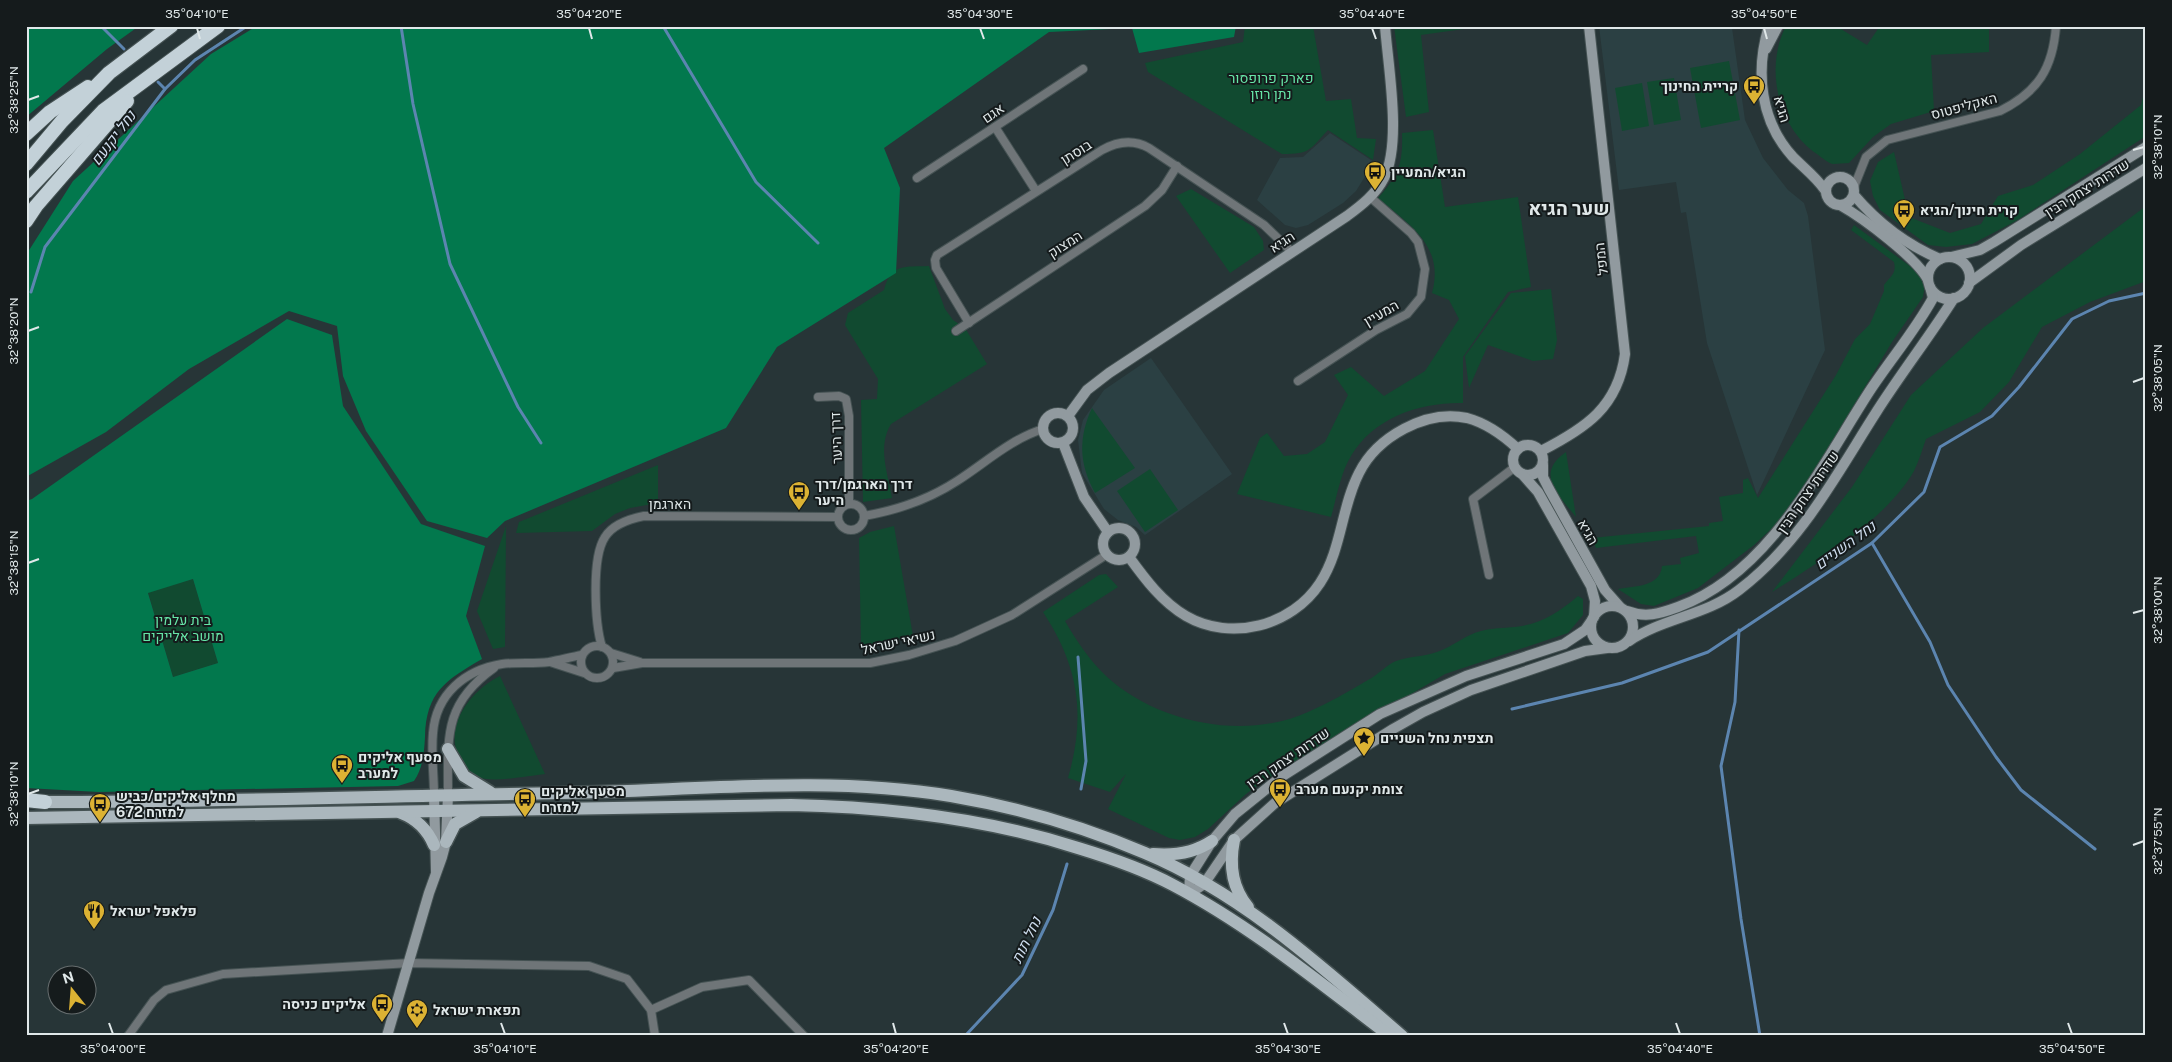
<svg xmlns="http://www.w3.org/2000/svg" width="2172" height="1062" viewBox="0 0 2172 1062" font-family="'Public Sans',Heebo,sans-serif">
  <rect width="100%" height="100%" fill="#273537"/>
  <!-- built -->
  <g fill="#2b4043">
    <polygon points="1599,26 1727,26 1732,28 1745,120 1763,158 1788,190 1804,203 1808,216 1825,350 1757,495 1707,343 1686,212 1681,213 1676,182 1619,190"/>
    <polygon points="1330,133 1374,162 1356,191 1343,203 1308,225 1296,228 1285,225 1257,200 1280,158 1303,157"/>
    <polygon points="1151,358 1232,474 1145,535 1136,527 1118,520 1104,509 1082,473 1078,440 1083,420 1104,390"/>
  </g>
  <!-- green -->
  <g fill="#114a30">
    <path d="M 1245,26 L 1313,26 L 1326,101 L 1351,99 L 1357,138 L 1376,139 L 1373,160 L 1328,130 C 1309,150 1311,154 1282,154 L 1148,72 L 1145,63 L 1243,42 Z"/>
    <polygon points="1394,26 1485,26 1421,35 1429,112 1406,117"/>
    <path d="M 1786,26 L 1836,26 L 1867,45 L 1880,26 L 1989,26 L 1989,52 L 1931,55 L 1934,111 L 1891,124 L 1873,137 L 1849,163 C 1844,163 1838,164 1833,164 C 1828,163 1821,157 1817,154 C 1778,128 1764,68 1786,26 Z"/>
    <polygon points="1729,61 1740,120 1701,128 1690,68"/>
    <polygon points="1674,78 1681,120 1654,125 1647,82"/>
    <polygon points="1642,83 1649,126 1622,131 1615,88"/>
    <polygon points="2146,85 2146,136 2016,221 1972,244 1946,247 1928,245 1880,210 1873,196 1870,181 1878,162 1894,152 1909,217 1950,233 1981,224 1998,196 2033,185 2080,154 2141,105"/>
    <path d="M 1433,130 L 1445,207 L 1518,197 L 1531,287 L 1508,292 L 1463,357 L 1463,403 C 1421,402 1374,417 1351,456 C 1340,474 1337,497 1331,517 L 1237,494 L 1260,438 L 1267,433 L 1284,456 L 1307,454 L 1325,442 L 1348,395 L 1334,375 L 1351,367 L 1384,396 L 1425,371 L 1459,319 L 1449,300 L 1432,293 C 1445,245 1409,225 1378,198 C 1399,175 1403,163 1402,133 Z"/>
    <polygon points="1191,189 1254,227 1263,241 1264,250 1230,273 1176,196"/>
    <path d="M 2146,206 L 2146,281 L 2090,302 L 2042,327 L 2009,382 L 1980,412 L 1926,439 C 1922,450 1919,461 1914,471 C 1888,517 1816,565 1772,592 L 1852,487 L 1911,395 L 1983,328 Z"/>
    <path d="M 1854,225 L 1918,272 L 1925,284 L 1923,297 L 1892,342 L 1804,488 L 1783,518 L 1754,545 L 1698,588 L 1654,606 L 1641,604 L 1618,589 C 1635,586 1660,587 1662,566 L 1681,564 L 1680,558 L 1699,553 L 1696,536 L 1596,548 L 1592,538 L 1709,526 L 1709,523 L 1723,521 L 1719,497 L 1743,493 L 1743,480 L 1748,478 L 1758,498 L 1836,375 L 1855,339 L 1870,324 L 1884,291 L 1884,285 C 1890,276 1897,274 1894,262 L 1851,230 Z"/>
    <path d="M 929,266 L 945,309 L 953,320 L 965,328 L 987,364 L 891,424 C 877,447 888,473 892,498 L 863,502 L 861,400 L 877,399 L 878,379 L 845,325 L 848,313 L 884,290 C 891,263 905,267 929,266 Z"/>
    <polygon points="1551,289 1557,340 1553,359 1533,361 1488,345 1469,388 1465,356 1511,293"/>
    <path d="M 1092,408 L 1135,468 L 1095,493 C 1079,464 1078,438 1092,408 Z"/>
    <path d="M 1566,452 L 1576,517 C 1559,495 1534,474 1566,452 Z"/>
    <polygon points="658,465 658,503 630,508 615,514 592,531 516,533 519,522"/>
    <polygon points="1150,469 1178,510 1145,532 1117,491"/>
    <polygon points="506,526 505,647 493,649 477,611"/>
    <polygon points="894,526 913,636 861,646 859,538 870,532"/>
    <path d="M 1106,574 L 1118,587 L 1065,621 C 1076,640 1090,661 1106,676 C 1157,723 1244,741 1308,712 C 1328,703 1348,692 1368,680 C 1378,675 1386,665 1396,661 C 1409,656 1424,657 1437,652 C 1452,647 1465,635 1481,631 C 1492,628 1503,628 1515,627 C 1541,624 1558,613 1578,596 L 1583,599 L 1583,615 L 1568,633 L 1445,674 L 1265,780 L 1246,794 L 1208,829 L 1195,837 L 1180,840 L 1169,838 L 1108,809 L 1126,774 L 1110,792 L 1068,778 C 1086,715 1079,667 1043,612 L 1099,575 Z"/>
    <polygon points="193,579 218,663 173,677 148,592"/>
    <path d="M 500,676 L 545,774 C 527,776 493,783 476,777 C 468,773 465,767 461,760 C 441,728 471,690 500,676 Z"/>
  </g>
  <!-- forest -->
  <g fill="#02784d" fill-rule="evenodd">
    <polygon points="26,26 139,26 107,49 26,117"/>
    <polygon points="257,26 1236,26 1234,37 1139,53 1132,28 1049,32 884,148 900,188 896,273 777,347 726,428 505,521 487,538 427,521 366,431 343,376 337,326 289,311 189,369 106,432 26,477 26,255 73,181 211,54"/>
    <path d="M 287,319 L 332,335 L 343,406 L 421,524 L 485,546 L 466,616 L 482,659 C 446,680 426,692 425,737 C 424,753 423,768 414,781 L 398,786 L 99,792 L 26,788 L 26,501 L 32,499 ZM 193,579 L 218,663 L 173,677 L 148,593 Z"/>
  </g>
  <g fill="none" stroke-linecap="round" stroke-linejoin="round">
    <!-- stream -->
    <g stroke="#5c85b0" stroke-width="3">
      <polyline points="101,26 124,49"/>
      <polyline points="401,26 413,104 450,264 518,407 541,443"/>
      <polyline points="663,26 756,182 818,243"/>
      <polyline points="158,82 165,89"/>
      <polyline points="31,292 45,247 165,89 195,60 247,26"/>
      <polyline points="1872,543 1930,642 1948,685 1996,757 2021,790 2095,849"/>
      <polyline points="1739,630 1735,702 1721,766 1741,919 1760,1036"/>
      <polyline points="1078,657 1086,761 1081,789"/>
      <polyline points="1512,709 1622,683 1708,652 1872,543 1924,492 1940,447 1992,416 2019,387 2072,319 2109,301 2146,293"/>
      <polyline points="965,1036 1022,975 1053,910 1067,864"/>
    </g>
    <!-- street casing -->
    <g stroke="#455253" stroke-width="10">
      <g id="street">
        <polyline points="995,127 1036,191"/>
        <polyline points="917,178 1083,69"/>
        <path d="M 1854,187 L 1866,157 L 1887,140 L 2000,111 C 2038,92 2053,68 2056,26"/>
        <path d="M 969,323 L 936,268 L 935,260 L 937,255 L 1102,150 C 1118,141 1133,139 1149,148 L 1264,225 L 1292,252"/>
        <polyline points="956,331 1145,206 1162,190 1177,166"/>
        <polyline points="1298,381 1376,330 1407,314 1421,297 1425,269 1418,242 1411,233 1370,197"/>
        <polyline points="818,397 839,396 846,399 849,416 849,504"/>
        <circle cx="851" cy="517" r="13"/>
        <path d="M 864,516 C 898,510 928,500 957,481 C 985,463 1011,439 1043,429"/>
        <polyline points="1489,575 1473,499 1515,467"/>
        <circle cx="597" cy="662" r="16"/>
        <path d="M 602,647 C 595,624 591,558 605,537 C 613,524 629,519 644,516 L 838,517"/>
        <polyline points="611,653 640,662"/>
        <polyline points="550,662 584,673"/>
        <polyline points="613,668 642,663 870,663 909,655 955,641 1012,615 1106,555"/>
        <path d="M 434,795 C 434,775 431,754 433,733 C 436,694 465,670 502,664 C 518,662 533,664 549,662 C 560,660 571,657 582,655"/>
        <path d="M 448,795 C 448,738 443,704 494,668"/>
        <polyline points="651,1010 702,987 749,980 804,1036"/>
        <polyline points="128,1036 154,1000 166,990 223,974 410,963 589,966 627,979 651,1010 655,1036"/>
      </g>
    </g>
    <!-- secondary casing -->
    <g stroke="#455253" stroke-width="12">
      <g id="secondary">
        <path d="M 1769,26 C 1755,71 1760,121 1793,157 C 1804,168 1816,177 1825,190"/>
        <polyline points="1766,49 1778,26"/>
        <circle cx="1840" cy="191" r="14"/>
        <path d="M 1854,195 C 1877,222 1907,245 1940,259"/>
        <path d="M 1840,205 C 1863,218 1917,258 1928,280"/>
        <polyline points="1951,257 1980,250 1994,242 2146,147"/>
        <circle cx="1949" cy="278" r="21"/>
        <polyline points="1969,283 2021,245 2146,168"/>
        <circle cx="1058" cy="428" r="15"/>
        <path d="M 1068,416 L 1087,390 L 1109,373 L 1347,216 C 1362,205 1376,194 1384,178 C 1402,143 1388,66 1385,26"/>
        <polyline points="1063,443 1084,497 1108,532"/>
        <circle cx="1528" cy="460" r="15"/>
        <path d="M 1541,451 C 1586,428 1618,407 1625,354 L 1589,26"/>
        <polyline points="1543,465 1543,477 1549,489 1605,590 1620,607"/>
        <polyline points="1523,475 1538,492 1591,586 1595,601 1594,617"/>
        <circle cx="1119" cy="544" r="16"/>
        <path d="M 1129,557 C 1145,579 1162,602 1186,616 C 1231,642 1292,626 1320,583 C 1342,549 1341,508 1359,473 C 1377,437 1426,409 1467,418 C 1486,423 1504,436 1518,449"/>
        <circle cx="1612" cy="627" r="21"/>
        <path d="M 1627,611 C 1645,618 1659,614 1678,607 C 1769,574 1820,468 1869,392 C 1890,360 1915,331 1933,298 L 1930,287"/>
        <path d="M 1629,641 C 1663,618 1707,615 1739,590 C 1801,543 1836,475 1877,411 C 1902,372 1930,336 1954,298"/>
        <polyline points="434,795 436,871"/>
        <polyline points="1189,894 1190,876 1212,841 1235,814 1281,777 1380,714 1466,676 1564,644 1585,630 1592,620"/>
        <polyline points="1189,894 1204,884 1234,840 1275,803 1393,729 1423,712 1471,690 1585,651 1607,648"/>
        <polyline points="387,1036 429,893 442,857 446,842 448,795"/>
      </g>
    </g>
    <!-- primary casing -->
    <g stroke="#455253" stroke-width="15">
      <g id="primary">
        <polyline points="448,749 464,776 490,792"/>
        <path d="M 36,802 C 212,802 387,796 562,793 C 691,791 823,775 951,796 C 1016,807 1084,827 1145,853 C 1243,894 1322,967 1402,1036"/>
        <path d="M 401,813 C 417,819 427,829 434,845"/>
        <path d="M 26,818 L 791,805 C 889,807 985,818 1078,848 C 1111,858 1143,869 1173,885 C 1251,926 1320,983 1390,1036"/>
        <path d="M 1234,840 C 1229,865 1232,888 1248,907"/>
        <polyline points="446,842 455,824 476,812"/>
        <path d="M 1153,854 C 1175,856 1194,853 1212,841"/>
      </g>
    </g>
    <!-- highway casing -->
    <g stroke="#455253" stroke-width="16">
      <g id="highway">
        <polyline points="26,134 50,112 88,87"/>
        <polyline points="26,164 62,121 109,73 171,26"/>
        <polyline points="26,192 103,111 218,26"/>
        <polyline points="26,221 36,206 127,101"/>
        <polyline points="26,800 45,802"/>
      </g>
    </g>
    <!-- street -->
    <use href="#street" stroke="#6f7578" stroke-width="8"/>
    <!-- secondary -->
    <use href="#secondary" stroke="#919a9f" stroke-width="10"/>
    <!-- primary -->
    <use href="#primary" stroke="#abb7bd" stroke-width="12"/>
    <!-- highway -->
    <use href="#highway" stroke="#c3d1d8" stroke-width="14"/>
  </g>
  <!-- ticks -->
  <path fill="none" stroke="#e0e8e9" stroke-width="2" d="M 197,28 L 200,39M 589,28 L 592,39M 980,28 L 984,39M 1372,28 L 1376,39M 1764,28 L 1767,39M 28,100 L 39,96M 2133,150 L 2144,147M 28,331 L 39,327M 2133,382 L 2144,378M 28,563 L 39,559M 2133,613 L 2144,610M 28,794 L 39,790M 2133,845 L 2144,841M 109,1023 L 113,1034M 501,1023 L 505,1034M 893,1023 L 896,1034M 1284,1023 L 1288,1034M 1676,1023 L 1680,1034M 2068,1023 L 2072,1034"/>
  <!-- icons -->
  <defs>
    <g id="bus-pin" transform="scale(1.125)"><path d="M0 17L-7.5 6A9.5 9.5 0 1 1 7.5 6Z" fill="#dcb233" stroke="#151b1c"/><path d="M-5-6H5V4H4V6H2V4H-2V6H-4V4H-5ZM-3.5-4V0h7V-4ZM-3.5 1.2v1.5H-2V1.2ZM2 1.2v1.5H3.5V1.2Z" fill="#111"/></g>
    <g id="sight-pin" transform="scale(1.125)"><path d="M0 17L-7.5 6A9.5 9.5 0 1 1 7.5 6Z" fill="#dcb233" stroke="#151b1c"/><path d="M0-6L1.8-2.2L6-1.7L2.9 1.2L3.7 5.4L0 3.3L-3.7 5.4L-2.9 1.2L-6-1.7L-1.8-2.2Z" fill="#111"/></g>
    <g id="restaurant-pin" transform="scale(1.125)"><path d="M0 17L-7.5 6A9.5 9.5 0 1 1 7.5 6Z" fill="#dcb233" stroke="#151b1c"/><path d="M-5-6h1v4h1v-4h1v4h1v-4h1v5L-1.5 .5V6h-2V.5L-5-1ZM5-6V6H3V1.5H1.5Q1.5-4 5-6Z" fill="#111"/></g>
    <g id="synagogue-pin" transform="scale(1.125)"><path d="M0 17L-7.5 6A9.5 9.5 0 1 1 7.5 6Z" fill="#dcb233" stroke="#151b1c"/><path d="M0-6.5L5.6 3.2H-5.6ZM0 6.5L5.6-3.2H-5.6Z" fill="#111"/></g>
  </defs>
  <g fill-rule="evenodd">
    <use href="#bus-pin" x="1754" y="86"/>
    <use href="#bus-pin" x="1375" y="172"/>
    <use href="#bus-pin" x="1904" y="210"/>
    <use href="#bus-pin" x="799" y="492"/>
    <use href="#sight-pin" x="1364" y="738"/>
    <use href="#bus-pin" x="342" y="765"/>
    <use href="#bus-pin" x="1280" y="789"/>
    <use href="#bus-pin" x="525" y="799"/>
    <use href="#bus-pin" x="100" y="804"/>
    <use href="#restaurant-pin" x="94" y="911"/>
    <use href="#bus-pin" x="382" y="1004"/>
    <use href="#synagogue-pin" x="417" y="1010"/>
  </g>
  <g text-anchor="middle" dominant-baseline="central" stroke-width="4" stroke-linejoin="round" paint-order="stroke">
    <!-- park labels -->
    <g font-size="14" fill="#67e6a8" stroke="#151b1c">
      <text x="1271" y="78">פארק פרופסור<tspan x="1271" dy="16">נתן רוזן</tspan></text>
      <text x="183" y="620">בית עלמין<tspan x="183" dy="16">מושב אלייקים</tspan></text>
    </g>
    <!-- poi labels -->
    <g font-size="14" font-weight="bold" fill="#e0e8e9" stroke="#151b1c" text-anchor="start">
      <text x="1738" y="86" text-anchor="end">קריית החינוך</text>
      <text x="1391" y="172">הגיא/המעיין</text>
      <text x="1920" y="210">קרית חינוך/הגיא</text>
      <text x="815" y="484">דרך הארגמן/דרך<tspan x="815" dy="16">היער</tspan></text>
      <text x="1380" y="738">תצפית נחל השניים</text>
      <text x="358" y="757">מסעף אליקים<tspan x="358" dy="16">למערב</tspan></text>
      <text x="1296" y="789">צומת יקנעם מערב</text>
      <text x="541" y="791">מסעף אליקים<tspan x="541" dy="16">למזרח</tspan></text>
      <text x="116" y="796">מחלף אליקים/כביש<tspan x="116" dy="16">672 למזרח</tspan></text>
      <text x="110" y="911">פלאפל ישראל</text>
      <text x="366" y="1004" text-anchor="end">אליקים כניסה</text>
      <text x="433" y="1010">תפארת ישראל</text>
    </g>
    <!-- street labels -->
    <g font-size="14" fill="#e0e8e9" stroke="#151b1c">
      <text transform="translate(1964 106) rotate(-15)">האקליפטוס</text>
      <text transform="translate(1782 109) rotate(74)">הגיא</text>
      <text transform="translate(993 113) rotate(-34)">אגם</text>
      <text transform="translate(1076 152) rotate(-32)">בוסתן</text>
      <text transform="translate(2087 188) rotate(-32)">שדרות יצחק רבין</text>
      <text transform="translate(1282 242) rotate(-33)">הגיא</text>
      <text transform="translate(1065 244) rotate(-33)">המצוק</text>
      <text transform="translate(1601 259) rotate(-97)">המפל</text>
      <text transform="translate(1381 313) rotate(-30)">המעיין</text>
      <text transform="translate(836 438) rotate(-92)">דרך היער</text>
      <text transform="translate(1808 492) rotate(-55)">שדרות יצחק רבין</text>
      <text x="670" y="504">הארגמן</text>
      <text transform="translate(1588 532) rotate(61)">הגיא</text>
      <text transform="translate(898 642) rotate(-12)">נשיאי ישראל</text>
      <text transform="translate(1288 758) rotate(-34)">שדרות יצחק רבין</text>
    </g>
    <!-- water labels -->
    <g font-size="15" font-style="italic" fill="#ceddee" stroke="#151b1c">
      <text transform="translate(113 138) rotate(-53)">נחל יקנעם</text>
      <text transform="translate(1845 545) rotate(-36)">נחל השניים</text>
      <text transform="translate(1026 940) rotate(-64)">נחל תות</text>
    </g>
    <!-- district labels -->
    <g font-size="19" font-weight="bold" fill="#e0e8e9" stroke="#151b1c">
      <text x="1569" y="208">שער הגיא</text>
    </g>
  </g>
  <!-- border -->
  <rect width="2172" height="1062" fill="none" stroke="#151b1c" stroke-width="55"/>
  <!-- north arrow -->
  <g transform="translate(72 990) rotate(343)"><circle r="24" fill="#151b1c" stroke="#666d6e"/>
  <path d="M0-4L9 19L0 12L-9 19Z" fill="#dcb233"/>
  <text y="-8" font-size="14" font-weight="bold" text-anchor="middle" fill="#e0e8e9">N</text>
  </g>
  <rect x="28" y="28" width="2116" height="1006" fill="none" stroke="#e0e8e9" stroke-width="2"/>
  <g font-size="12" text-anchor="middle" fill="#e0e8e9">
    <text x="197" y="18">35°04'10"E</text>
    <text x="589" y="18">35°04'20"E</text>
    <text x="980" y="18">35°04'30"E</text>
    <text x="1372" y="18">35°04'40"E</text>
    <text x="1764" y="18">35°04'50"E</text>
    <text transform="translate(14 100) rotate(-90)" y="4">32°38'25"N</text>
    <text transform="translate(2158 147) rotate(-90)" y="4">32°38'10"N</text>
    <text transform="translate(14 331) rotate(-90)" y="4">32°38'20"N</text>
    <text transform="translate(2158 378) rotate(-90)" y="4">32°38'05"N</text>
    <text transform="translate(14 563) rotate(-90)" y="4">32°38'15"N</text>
    <text transform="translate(2158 610) rotate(-90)" y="4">32°38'00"N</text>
    <text transform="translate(14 794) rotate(-90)" y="4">32°38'10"N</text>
    <text transform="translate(2158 841) rotate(-90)" y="4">32°37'55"N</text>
    <text x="113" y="1053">35°04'00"E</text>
    <text x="505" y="1053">35°04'10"E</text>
    <text x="896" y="1053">35°04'20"E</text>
    <text x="1288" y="1053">35°04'30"E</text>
    <text x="1680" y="1053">35°04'40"E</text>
    <text x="2072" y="1053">35°04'50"E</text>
  </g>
</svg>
